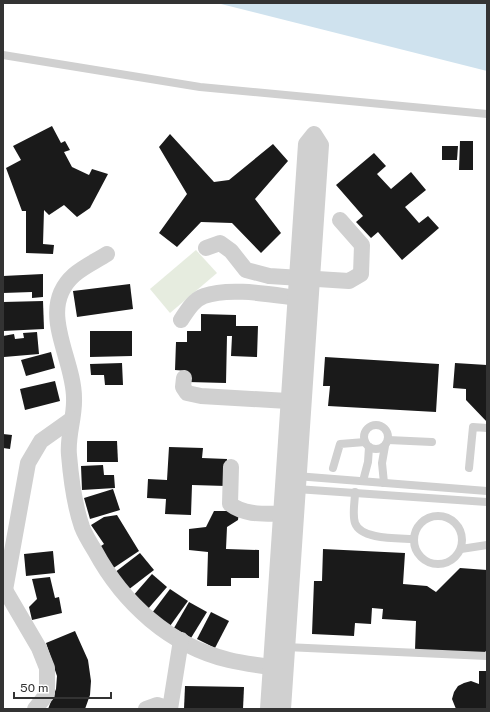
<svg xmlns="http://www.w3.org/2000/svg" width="490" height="712" viewBox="0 0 490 712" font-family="'Public Sans',sans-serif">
  <rect width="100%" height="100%" fill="#fff"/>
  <!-- pitch -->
  <polygon fill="#e6ecdf" points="196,250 217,273 170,313 150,289"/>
  <!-- water -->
  <polygon fill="#cfe2ee" points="217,3 487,3 487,71"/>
  <!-- building -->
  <g fill="#1a1a1a">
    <polygon points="52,126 61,143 65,141 70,150 64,152 72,167 89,175 92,169 108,174 90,208 77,217 64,205 49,215 44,210 43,244 54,245 53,254 26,253 26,211 22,211 6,168 21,160 13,146"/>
    <polygon points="170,134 214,182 229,180 273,144 288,161 255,199 281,233 261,253 232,223 201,222 177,247 159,233 187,194 159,147"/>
    <polygon points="460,141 473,141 473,170 459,170"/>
    <polygon points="442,146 458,146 457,160 442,160"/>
    <polygon points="374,153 386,166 377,174 391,189 411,172 426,190 405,207 419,223 428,216 439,228 402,260 378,232 371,238 356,222 363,216 336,185"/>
    <polygon points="43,274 43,297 32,298 32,292 3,293 3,276"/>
    <polygon points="130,284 133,309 77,317 73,291"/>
    <polygon points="43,301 44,329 3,331 3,302"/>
    <polygon points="201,314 236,315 236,326 258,326 257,357 231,356 232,336 227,336 226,383 188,382 188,371 175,370 176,342 187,342 187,331 201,331"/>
    <polygon points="90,331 132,331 132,356 90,357"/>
    <polygon points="37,332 39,354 4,357 3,336 14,334 15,339 24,338 23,333"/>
    <polygon points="51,352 55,368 26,376 21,360"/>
    <polygon points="325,357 439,364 436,412 328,406 330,386 323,386"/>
    <polygon points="122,363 123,385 105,385 104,375 91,375 90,364"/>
    <polygon points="455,363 487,365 487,422 466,400 466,389 453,388"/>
    <polygon points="55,381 60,401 25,410 20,389"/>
    <polygon points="3,434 12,435 10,449 3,448"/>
    <polygon points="87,441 117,441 118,462 87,462"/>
    <polygon points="169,447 203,448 202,458 227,459 226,486 192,485 191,515 165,514 166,499 147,498 148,479 167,480"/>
    <polygon points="103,465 104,475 114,475 115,488 82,490 81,466"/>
    <polygon points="113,489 120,510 90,519 84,498"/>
    <polygon points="214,511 239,511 238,520 227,527 226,549 259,550 259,578 231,578 231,586 207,586 208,552 189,550 189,529 206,527"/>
    <polygon points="117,515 139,551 112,569 98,548 104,544 91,525 104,517"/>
    <polygon points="323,549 405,553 403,584 427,586 436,592 460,568 487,570 487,650 484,653 415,650 416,621 382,619 383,609 372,608 371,624 355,623 354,636 312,634 314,581 322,581"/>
    <polygon points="53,551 55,573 26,576 24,554"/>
    <polygon points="140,553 154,570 128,590 114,573"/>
    <polygon points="152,574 167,587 147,610 132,597"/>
    <polygon points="50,577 55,598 59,597 62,613 32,620 29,607 37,599 32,579"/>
    <polygon points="170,589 188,601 170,626 152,613"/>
    <polygon points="189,602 207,612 191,638 174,628"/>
    <polygon points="211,612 229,621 215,648 197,639"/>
    <polygon points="75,631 88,660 91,681 90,695 85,709 48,709 56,689 57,676 46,643"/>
    <polygon points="479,671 487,671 487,709 456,709 452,699 454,692 458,686 464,683 471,681 479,684"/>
    <polygon points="185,686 244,687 243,709 184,709"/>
  </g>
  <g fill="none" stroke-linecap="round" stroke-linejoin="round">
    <!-- lane -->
    <g stroke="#d0d0d0" stroke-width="8">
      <polyline points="3,55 200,87 487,114"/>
      <circle cx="376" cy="437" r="12"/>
      <polyline points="388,440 432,442"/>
      <polyline points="333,468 340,444 365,442"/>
      <polyline points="469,468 473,427 487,428"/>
      <polyline points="296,476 487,491"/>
      <polyline points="363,481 368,462 369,447"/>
      <polyline points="384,483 382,463 385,446"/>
      <polyline points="296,489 487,502"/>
      <path d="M 355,492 C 355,502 352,514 355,523 C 361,540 398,538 413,539"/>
      <circle cx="438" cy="540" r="24"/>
      <polyline points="461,549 487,545"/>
      <polyline points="285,647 487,656"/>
    </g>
    <!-- street -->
    <g stroke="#d0d0d0" stroke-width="16">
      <polyline points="206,248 220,243 231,251 246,270 269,276 349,281 361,274 362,245 340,220"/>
      <path d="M 107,254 C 96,261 83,267 74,275 C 36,309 74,357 74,398 C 75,417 67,436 69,455 C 71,479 74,504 82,527 C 85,535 90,543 95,551 C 123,603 170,646 229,660 C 246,664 263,666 280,668"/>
      <path d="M 181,320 C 187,311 193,300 204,296 C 232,286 277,296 306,299"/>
      <polyline points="184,378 183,387 187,393 201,396 288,401"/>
      <path d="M 231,467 L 230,504 C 247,517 269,513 291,514"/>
      <polyline points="5,590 39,648 47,668 47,694 35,709"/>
      <polyline points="3,595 5,590 28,463 41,441 72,419"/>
      <polyline points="146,709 157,705 170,709"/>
      <polyline points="170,709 181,640"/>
      <polyline points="268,709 306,144 314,134 321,145 283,709"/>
    </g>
  </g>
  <!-- border -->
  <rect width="490" height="712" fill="none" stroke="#333333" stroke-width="8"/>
  <!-- scale -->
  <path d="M14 692v6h97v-6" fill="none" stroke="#333333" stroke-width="2"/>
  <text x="20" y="692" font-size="12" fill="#333333" stroke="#ffffff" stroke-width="3" paint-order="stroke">50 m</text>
</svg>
